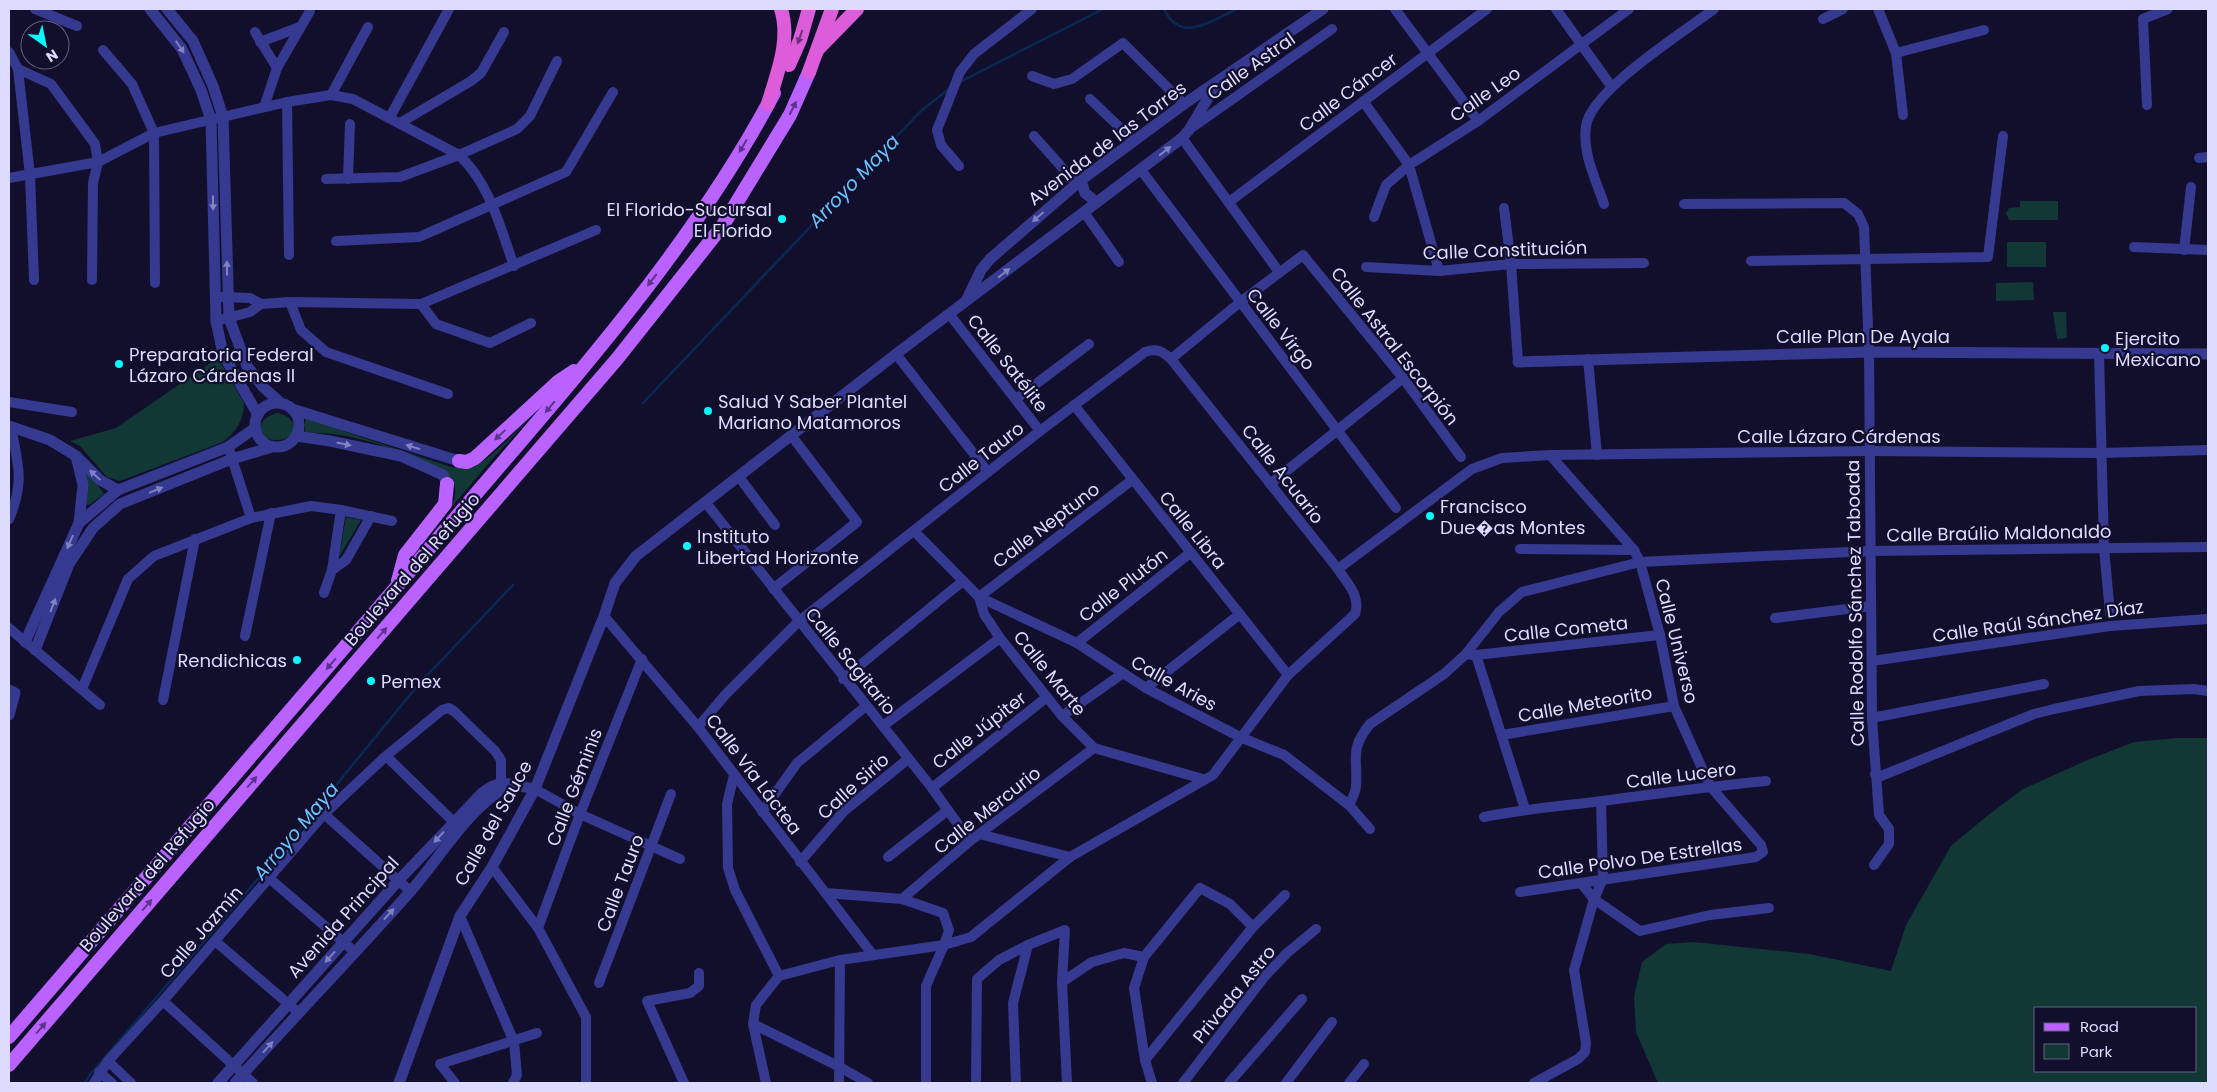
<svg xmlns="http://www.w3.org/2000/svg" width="2217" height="1092" viewBox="0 0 2217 1092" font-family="Poppins,sans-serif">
  <rect width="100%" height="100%" fill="#120f2d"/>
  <!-- green -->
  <g fill="#113834" fill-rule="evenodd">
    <polygon points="2020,201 2058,201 2058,220 2009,220 2006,213 2009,208 2020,207"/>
    <rect x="2007" y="242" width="39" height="25"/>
    <polygon points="2033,282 2034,300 1996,301 1996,283"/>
    <polygon points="2053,312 2066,312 2067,338 2057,339"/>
    <path d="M 218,358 L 244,403 C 244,420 236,432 223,442 L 120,481 L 107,477 L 80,446 L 70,441 L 116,428 Z"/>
    <path d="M 552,394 L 495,456 L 408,558 L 454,500 C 457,492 455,482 449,475 C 445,470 435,467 429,464 C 391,447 347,431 305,433 L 305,416 L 349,433 L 451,467 C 459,468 466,468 474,466 C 493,459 536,410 552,394 Z"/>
    <path d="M 277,413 C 287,415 293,419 295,430 C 289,441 273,443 262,436 C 255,424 266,416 277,413 Z"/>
    <polygon points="86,469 104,494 89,505 84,503"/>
    <polygon points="346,517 361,520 339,557"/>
    <path d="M 2177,738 L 2208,738 L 2208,1083 L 1658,1083 L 1636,1032 L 1634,996 L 1642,962 L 1666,944 L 1694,942 L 1809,954 L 1891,971 L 1906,925 L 1951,846 L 1987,816 L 2023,789 L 2090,759 L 2134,742 ZM 2036,1008 L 2196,1008 L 2196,1071 L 2036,1071 Z"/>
  </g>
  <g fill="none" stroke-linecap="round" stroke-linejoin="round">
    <!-- stream -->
    <g stroke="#082953" stroke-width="2.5">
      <path d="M 1164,9 C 1181,45 1212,20 1237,9"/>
      <polyline points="960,82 1103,9"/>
      <polyline points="643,403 887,146 922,110 949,89"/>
      <polyline points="85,1083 89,1076 292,839 418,685 513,585"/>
    </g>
    <!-- minor -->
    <g stroke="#363990" stroke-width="10">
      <polyline points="35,9 77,26"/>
      <polyline points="1395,9 1478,121"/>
      <polyline points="1556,9 1611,86"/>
      <polyline points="1878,9 1896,53 1903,115"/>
      <polyline points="1823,19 1843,9"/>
      <polyline points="255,32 277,68"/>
      <polyline points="260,42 300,27"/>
      <polyline points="103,50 132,84 154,133 155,283"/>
      <polyline points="9,52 18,69 30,175 34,280"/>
      <polyline points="1896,53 1984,30"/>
      <polyline points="18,69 51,84 95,144 98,162 93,183 92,280"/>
      <polyline points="1032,76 1054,84 1072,79 1123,43 1184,104"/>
      <polyline points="331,95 368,27"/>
      <polyline points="1090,99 1134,141"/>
      <polyline points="1363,101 1409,165 1439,271"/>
      <polyline points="287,102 289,255"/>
      <polyline points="2147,105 2143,19 2168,9"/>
      <polyline points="264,107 277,68 310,11"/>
      <polyline points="390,117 449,9"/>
      <polyline points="400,123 471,81 481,73 504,32"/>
      <polyline points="1190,129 1332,29"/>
      <polyline points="1034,136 1076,183"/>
      <polyline points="1182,138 1279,272"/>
      <polyline points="2199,158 2208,157"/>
      <polyline points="959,166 941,145 937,130 960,72 974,54 1032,9"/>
      <polyline points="1141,170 1396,508"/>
      <path d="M 9,178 L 98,162 L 154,133 L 287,102 L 331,95 L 353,99 L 459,155 C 490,184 500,227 514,266"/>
      <polyline points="326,179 400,177 459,155 517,129 530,116 557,61"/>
      <polyline points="348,179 350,124"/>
      <polyline points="1229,202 1487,9"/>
      <path d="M 1604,204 C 1596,180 1582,153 1586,126 C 1591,90 1684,32 1714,9"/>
      <polyline points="1684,204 1844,203 1858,214 1864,227 1869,352 1872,718 1879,815 1889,829 1889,844 1874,865"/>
      <polyline points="1504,208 1511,264 1518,362"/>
      <polyline points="1084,212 1119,262"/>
      <polyline points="1374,217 1386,185 1409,165 1478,121 1629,9"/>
      <polyline points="336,241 419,237 566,172 613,92"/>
      <polyline points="2134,247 2208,250"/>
      <polyline points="2184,250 2191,187"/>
      <polyline points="1751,261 1988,257 2003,136"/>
      <polyline points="1366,267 1439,271 1511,264 1644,263"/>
      <polyline points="221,297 250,298 261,304 290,302 421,304 596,230"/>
      <polyline points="290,302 301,330 326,352 448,394"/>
      <polyline points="421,304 436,324 490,343 531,323"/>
      <polyline points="950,315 1040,431"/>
      <polyline points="216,321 250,312 261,304"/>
      <polyline points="896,354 988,472"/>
      <polyline points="2099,354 2104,548 2110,613"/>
      <polyline points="1171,359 1239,303 1303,255 1403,378 1461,457"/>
      <polyline points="1588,359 1597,455"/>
      <polyline points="1016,399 1089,344"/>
      <polyline points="9,402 72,412"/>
      <polyline points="1074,405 1288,675"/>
      <polyline points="230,452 251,518"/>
      <polyline points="739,477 775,525"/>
      <polyline points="1132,480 979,597 1077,643 1146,688 1240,737 1284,755 1349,805 1370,829"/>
      <polyline points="1270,484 1403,378"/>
      <polyline points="706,503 932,788 970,841"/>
      <path d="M 9,519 C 25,481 18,465 11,427"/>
      <polyline points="914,531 979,597 984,614 1000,638 1062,716 1094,748 1203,779"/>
      <polyline points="1520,549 1634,550"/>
      <polyline points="1338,569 1472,469 1502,458 1550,455 1870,451 2102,453 2208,450"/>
      <polyline points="332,570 346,560 371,516"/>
      <polyline points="773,589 857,522 791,435"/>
      <polyline points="324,593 332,570 341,510"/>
      <polyline points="604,616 698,727 873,955"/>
      <polyline points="1775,618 1871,606"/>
      <polyline points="9,628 100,705"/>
      <polyline points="245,636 271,513"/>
      <polyline points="1077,643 1190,553"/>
      <polyline points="1471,655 1476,655 1525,809"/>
      <polyline points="1476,655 1660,635"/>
      <polyline points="1872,661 2110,626 2208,619"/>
      <polyline points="843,679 963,581"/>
      <polyline points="1146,688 1240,614"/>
      <polyline points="82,689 128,579 154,556 251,518 311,506 341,510 392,521"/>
      <polyline points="163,700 195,539"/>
      <polyline points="1062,716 1122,674"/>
      <polyline points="1872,718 2044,684"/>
      <polyline points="883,726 1000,638"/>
      <path d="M 698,727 L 726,694 L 798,622 L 1040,431 L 1145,352 C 1157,348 1162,351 1171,359 L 1338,569 C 1347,583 1361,596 1355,614 L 1288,675 L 1213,775 L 1070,857 L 971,937 L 944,945 L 840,960 L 779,976"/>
      <polyline points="1502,735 1674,706"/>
      <polyline points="386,756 460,828"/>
      <polyline points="1875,774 1881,776 2034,714 2054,709 2139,691 2194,689 2208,691"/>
      <polyline points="734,775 727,804 728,868 735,890 779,976"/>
      <polyline points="932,788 1047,697"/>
      <polyline points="535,789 580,814 680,859"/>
      <path d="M 1349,805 C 1352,799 1356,792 1356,786 C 1358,757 1349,750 1370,724 L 1444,674 L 1465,655 L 1499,612 L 1522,592 L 1640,562 L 1870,551 L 2208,547"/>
      <polyline points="762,812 797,763 866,706"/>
      <polyline points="324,814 410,891"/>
      <path d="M 1484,817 C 1523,809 1562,806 1602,801 C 1657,794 1711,786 1766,781"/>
      <polyline points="979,834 1070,857"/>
      <polyline points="888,857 948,810"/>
      <polyline points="800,862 844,811 908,759"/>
      <polyline points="492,867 538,928 586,1017 586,1083"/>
      <polyline points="269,878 355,952"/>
      <polyline points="1581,883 1594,899 1640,931 1710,915 1769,908"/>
      <polyline points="1520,892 1756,857 1763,852 1761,845 1710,786 1674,706 1660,635 1640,562 1634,550 1550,455"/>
      <polyline points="826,893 902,899 943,913 949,930 944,945 926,986 926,1083"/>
      <polyline points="902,899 970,841 1094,748"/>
      <polyline points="460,916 514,1042 517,1075 513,1083"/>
      <polyline points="538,928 580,814 642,659"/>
      <polyline points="215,941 299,1013"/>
      <polyline points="1062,982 1092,962 1124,953 1144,957"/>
      <polyline points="599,983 671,794"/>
      <polyline points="163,1001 253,1083"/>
      <polyline points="753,1024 838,1066 868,1083"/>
      <polyline points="1145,1060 1253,927 1285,895"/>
      <polyline points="108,1061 131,1083"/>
      <polyline points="99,1072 112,1083"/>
      <polyline points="94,1083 108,1061 163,1001 324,814 386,756 442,710 449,708 455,712 495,751 501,760 501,790"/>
      <polyline points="455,1083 440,1064 537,1033"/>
      <polyline points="684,1083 647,1001 690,993 699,986 699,973"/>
      <polyline points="766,1083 753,1024 756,1005 779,976"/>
      <polyline points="839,1083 840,960"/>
      <polyline points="976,1083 977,979 999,960 1028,945 1065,930 1062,982 1067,1083"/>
      <polyline points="1016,1083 1013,1003 1028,945"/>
      <polyline points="1152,1083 1145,1060 1134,988 1144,957 1200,888 1230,904 1253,927"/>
      <polyline points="1183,1083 1265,976 1287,953 1316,929"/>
      <polyline points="1229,1083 1302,999"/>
      <polyline points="1286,1083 1332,1022"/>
      <polyline points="1349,1083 1364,1064"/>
      <polyline points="1534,1083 1578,1059 1585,1052 1586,1043 1574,970 1594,899 1603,879 1601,801"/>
    </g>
    <!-- tertiary -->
    <g stroke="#363990" stroke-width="11">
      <polyline points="150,9 182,49 201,90 211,120 216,321 223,354 258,415"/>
      <polyline points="167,9 193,41 213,86 223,117 229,318 247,366 263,387 282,404"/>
      <polyline points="1081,180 1085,193 1096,202"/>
      <polyline points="967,299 981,270 990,259 1081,180 1184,104 1323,9"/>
      <polyline points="1518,362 1869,352 2208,354"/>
      <circle cx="277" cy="425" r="22"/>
      <polyline points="292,409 459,461"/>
      <polyline points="9,426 50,440 76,456 100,480 118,490"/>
      <polyline points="296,436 330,441 401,456 443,475 447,484"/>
      <polyline points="76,456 83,485 79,523"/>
      <polyline points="25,642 79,523 118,490 228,447 255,428"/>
      <polyline points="35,650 69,564 93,528 120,504 232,459 272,447"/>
      <polyline points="9,690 15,693 9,715"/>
      <path d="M 218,1083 L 398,881 L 482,793 C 502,777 512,785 535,789"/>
      <path d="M 235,1083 C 292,1019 352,957 409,893 C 441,857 466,810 509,785"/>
      <polyline points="399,1083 460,916 492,867 535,789 604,616 615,583 636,556 896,354 1182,138 1189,130 1217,83"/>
    </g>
    <!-- primary -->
    <g stroke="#b962ff" stroke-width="14">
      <polyline points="459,461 467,462 475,458 559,381 574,371"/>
      <polyline points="398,581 405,555 445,504 447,484"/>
      <path d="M 9,1037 C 157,865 305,694 452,522 C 567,386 690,252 774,93"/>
      <polyline points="9,1065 617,359 723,225 790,115 809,72"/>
    </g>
    <!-- trunk -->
    <g stroke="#dc5cd9" stroke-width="14">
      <polyline points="818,49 857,9"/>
      <polyline points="789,65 800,40 809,9"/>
      <polyline points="809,72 832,9"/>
      <path d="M 768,104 C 777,73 791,41 781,9"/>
    </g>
  </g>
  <!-- one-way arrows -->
  <defs><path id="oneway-solid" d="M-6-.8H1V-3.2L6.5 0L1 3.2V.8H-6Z" transform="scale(1.25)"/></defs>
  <use fill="#6d327a" href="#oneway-solid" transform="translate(800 37) rotate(109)"/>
  <g fill="#8182c2">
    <use href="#oneway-solid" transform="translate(180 47) rotate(56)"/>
    <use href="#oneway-solid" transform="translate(1165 151) rotate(-38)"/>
    <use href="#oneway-solid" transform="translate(213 203) rotate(89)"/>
    <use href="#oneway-solid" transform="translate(1038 217) rotate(139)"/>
    <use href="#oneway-solid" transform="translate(227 268) rotate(-91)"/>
    <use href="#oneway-solid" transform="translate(1004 273) rotate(-38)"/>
    <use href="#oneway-solid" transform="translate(344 444) rotate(12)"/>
    <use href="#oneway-solid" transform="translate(413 447) rotate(-163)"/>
    <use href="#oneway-solid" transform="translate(95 475) rotate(-137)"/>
    <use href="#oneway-solid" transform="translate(156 490) rotate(-22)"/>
    <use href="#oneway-solid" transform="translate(70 542) rotate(114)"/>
    <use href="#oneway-solid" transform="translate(53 605) rotate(-69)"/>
    <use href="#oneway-solid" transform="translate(439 837) rotate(133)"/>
    <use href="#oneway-solid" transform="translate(389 914) rotate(-47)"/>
    <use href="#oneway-solid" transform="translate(330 957) rotate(132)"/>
    <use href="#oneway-solid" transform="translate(268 1047) rotate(-48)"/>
  </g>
  <g fill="#5d348c">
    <use href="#oneway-solid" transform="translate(793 108) rotate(-63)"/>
    <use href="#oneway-solid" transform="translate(743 146) rotate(121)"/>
    <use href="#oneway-solid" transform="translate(652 280) rotate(128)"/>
    <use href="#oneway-solid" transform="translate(550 407) rotate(130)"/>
    <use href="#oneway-solid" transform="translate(500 435) rotate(137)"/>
    <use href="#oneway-solid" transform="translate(382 633) rotate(-49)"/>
    <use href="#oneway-solid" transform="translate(331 664) rotate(131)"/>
    <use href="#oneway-solid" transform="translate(252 782) rotate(-49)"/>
    <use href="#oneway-solid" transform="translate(147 905) rotate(-49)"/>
    <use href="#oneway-solid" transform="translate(41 1028) rotate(-49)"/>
  </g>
  <!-- markers -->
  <g fill="#07f8ff" stroke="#120f2d" stroke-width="2">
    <circle cx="782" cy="219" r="5"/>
    <circle cx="2105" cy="348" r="5"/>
    <circle cx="119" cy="364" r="5"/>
    <circle cx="708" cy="411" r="5"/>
    <circle cx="1430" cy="516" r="5"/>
    <circle cx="687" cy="546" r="5"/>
    <circle cx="297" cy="660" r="5"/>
    <circle cx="371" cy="681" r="5"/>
  </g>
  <g text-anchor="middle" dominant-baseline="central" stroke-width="4.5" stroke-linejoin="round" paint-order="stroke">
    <!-- street labels -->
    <g font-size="18" fill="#dddbff" stroke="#120f2d">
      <text transform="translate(1251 66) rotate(-35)">Calle Astral</text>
      <text transform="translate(1348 92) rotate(-37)">Calle Cáncer</text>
      <text transform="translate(1485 94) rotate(-35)">Calle Leo</text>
      <text transform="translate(1107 143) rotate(-37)">Avenida de las Torres</text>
      <text transform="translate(1505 250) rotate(-2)">Calle Constitución</text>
      <text transform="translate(1281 329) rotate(52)">Calle Virgo</text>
      <text x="1863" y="336">Calle Plan De Ayala</text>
      <text transform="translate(1395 346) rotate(52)">Calle Astral Escorpión</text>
      <text transform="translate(1008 363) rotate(52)">Calle Satélite</text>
      <text x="1839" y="436">Calle Lázaro Cárdenas</text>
      <text transform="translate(981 457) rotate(-38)">Calle Tauro</text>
      <text transform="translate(1283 474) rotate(52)">Calle Acuario</text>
      <text transform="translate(1046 525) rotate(-37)">Calle Neptuno</text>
      <text transform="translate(1193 530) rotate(51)">Calle Libra</text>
      <text transform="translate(1999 533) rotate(-1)">Calle Braúlio Maldonaldo</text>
      <text transform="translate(412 569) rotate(-49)">Boulevard del Refugio</text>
      <text transform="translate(1123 585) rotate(-38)">Calle Plutón</text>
      <text transform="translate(1855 603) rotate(-91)">Calle Rodolfo Sánchez Taboada</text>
      <text transform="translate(2038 621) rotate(-8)">Calle Raúl Sánchez Díaz</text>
      <text transform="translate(1566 629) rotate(-6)">Calle Cometa</text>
      <text transform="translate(1677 641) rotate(76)">Calle Universo</text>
      <text transform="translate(851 661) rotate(51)">Calle Sagitario</text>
      <text transform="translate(1050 673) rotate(51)">Calle Marte</text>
      <text transform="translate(1174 683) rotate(29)">Calle Aries</text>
      <text transform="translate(1585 704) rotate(-10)">Calle Meteorito</text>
      <text transform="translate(979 730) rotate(-38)">Calle Júpiter</text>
      <text transform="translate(754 774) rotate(53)">Calle Vía Láctea</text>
      <text transform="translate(1681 775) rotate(-7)">Calle Lucero</text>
      <text transform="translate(853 786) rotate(-42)">Calle Sirio</text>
      <text transform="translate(574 787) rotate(-69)">Calle Géminis</text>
      <text transform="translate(987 810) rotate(-38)">Calle Mercurio</text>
      <text transform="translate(493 823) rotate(-61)">Calle del Sauce</text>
      <text transform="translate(1640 858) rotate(-8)">Calle Polvo De Estrellas</text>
      <text transform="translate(147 875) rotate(-49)">Boulevard del Refugio</text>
      <text transform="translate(620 883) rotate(-69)">Calle Tauro</text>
      <text transform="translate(343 917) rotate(-48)">Avenida Principal</text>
      <text transform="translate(201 932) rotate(-49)">Calle Jazmín</text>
      <text transform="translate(1234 994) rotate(-51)">Privada Astro</text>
    </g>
    <!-- poi labels -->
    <g font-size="18" fill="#dddbff" stroke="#120f2d" text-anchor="start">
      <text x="772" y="209" text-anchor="end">El Florido-Sucursal<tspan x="772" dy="21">El Florido</tspan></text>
      <text x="2115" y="338">Ejercito<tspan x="2115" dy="21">Mexicano</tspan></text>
      <text x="129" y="354">Preparatoria Federal<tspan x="129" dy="21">Lázaro Cárdenas ll</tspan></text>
      <text x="718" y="401">Salud Y Saber Plantel<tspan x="718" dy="21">Mariano Matamoros</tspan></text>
      <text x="1440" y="506">Francisco<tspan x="1440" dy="21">Due�as Montes</tspan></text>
      <text x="697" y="536">Instituto<tspan x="697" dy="21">Libertad Horizonte</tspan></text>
      <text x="287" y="660" text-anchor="end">Rendichicas</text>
      <text x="381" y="681">Pemex</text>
    </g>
    <!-- water labels -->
    <g font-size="19" font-style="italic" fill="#69c4ff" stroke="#120f2d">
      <text transform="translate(854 181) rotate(-46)">Arroyo Maya</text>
      <text transform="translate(296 831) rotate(-50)">Arroyo Maya</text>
    </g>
  </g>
  <!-- border -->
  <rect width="2217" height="1092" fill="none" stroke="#dddbff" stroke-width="20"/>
  <!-- legend -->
  <rect x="2034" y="1007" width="162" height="65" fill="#120f2d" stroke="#636181"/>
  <rect x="2044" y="1023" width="25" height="8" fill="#b962ff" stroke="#636181"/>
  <text x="2080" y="1032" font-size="15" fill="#dddbff">Road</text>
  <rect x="2044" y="1044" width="25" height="15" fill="#113834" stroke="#636181"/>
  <text x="2080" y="1057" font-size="15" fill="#dddbff">Park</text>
  <!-- north arrow -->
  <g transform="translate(45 45) rotate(147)"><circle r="24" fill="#120f2d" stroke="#636181"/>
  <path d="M0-4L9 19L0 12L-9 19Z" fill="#07f8ff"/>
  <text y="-8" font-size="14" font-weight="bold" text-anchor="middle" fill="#dddbff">N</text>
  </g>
</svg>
